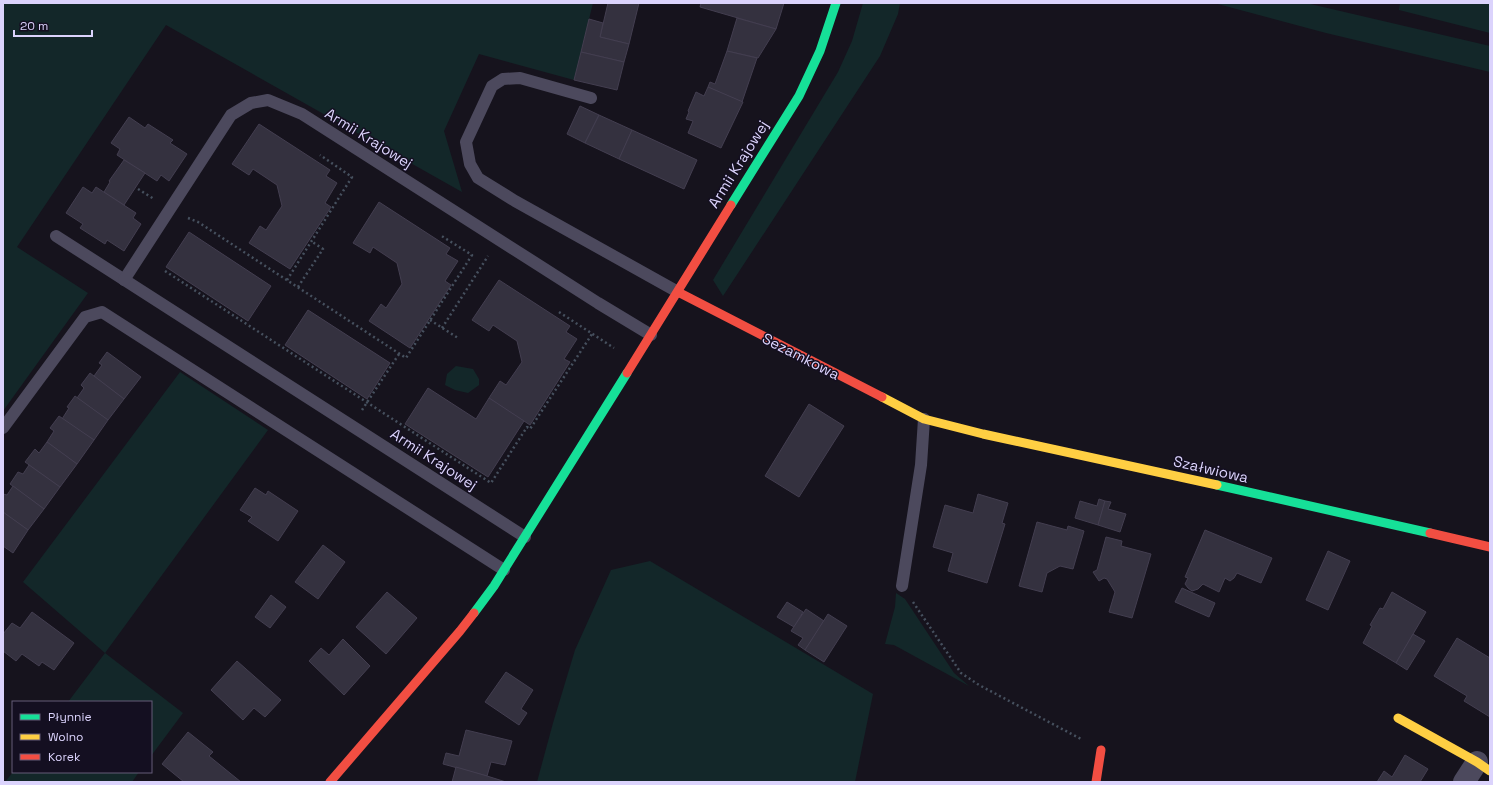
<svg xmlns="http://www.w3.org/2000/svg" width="1493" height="785" viewBox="0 0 1493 785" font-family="'Space Grotesk',sans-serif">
  <rect width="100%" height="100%" fill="#16131d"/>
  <!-- green -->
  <g fill="#132729">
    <polygon points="3,3 593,3 574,80 479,54 444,131 462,192 166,25 17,247 88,293 3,411"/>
    <polygon points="863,3 900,3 898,14 880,56 723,296 713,280 838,72 852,41"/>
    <polygon points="1214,3 1306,3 1490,46 1490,72 1326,33"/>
    <polygon points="1400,3 1490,3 1490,33 1399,10"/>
    <polygon points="456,366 473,369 479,379 479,385 468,393 455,390 445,385 447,374"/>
    <polygon points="180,372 268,430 105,653 183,713 151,756 151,702 68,702 105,653 23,582"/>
    <polygon points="650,561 873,694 855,782 537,782 553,723 575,650 611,570"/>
    <polygon points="896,593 905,599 954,673 969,686 894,645 885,644 895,607"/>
    <polygon points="13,772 139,772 132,782 5,782"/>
  </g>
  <!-- building -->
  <g fill="#34313f" stroke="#433e50">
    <polygon points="608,3 639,3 629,44 600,37"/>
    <polygon points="701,3 784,3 776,29 700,7"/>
    <polygon points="737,18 776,29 758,58 727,51"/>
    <polygon points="589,19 603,23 600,37 629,44 624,62 581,52"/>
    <polygon points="727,51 757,58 742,102 708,87 710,82 715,84"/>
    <polygon points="581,52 624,62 617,90 574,80"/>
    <polygon points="708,87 743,102 721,148 688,133 693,121 686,119 689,112 688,111 696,92 704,96"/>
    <polygon points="580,106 599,115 585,143 567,134"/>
    <polygon points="599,115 632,130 619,159 585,143"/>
    <polygon points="129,117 145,128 148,124 173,140 170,143 187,154 169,181 161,175 157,181 117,155 120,149 111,143"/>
    <polygon points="259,124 330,170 326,176 337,183 325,203 331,207 290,269 249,243 260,226 266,230 282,206 277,185 253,169 249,175 232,164"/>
    <polygon points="632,130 697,160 684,189 619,159"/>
    <polygon points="124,160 145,173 124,205 104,192 110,182 109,181"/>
    <polygon points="83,187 92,193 96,187 136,213 133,218 141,224 124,251 107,240 105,244 80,228 83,224 66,213"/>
    <polygon points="379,202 450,248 446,254 458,261 445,281 451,285 410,348 369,321 381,304 386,308 402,284 397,263 373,247 370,253 353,243"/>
    <polygon points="189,232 271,286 248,321 166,267"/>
    <polygon points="499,280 570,326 566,332 577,339 564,359 570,362 530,425 489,398 500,381 506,385 522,362 517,341 493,325 489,331 472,320"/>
    <polygon points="308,310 390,363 367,399 285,345"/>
    <polygon points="107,352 141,377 124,399 94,376 102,365 99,363"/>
    <polygon points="90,373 124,399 108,420 77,398 84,388 81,385"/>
    <polygon points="428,388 476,419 489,398 524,421 488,477 405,424"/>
    <polygon points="75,396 108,420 94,440 62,419 69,408 67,407"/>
    <polygon points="809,404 844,426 799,497 765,476"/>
    <polygon points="59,416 94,440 77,464 47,442 54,431 50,428"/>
    <polygon points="47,442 77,464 60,487 25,462 35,449 39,453"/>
    <polygon points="29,465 60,487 44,509 10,484 18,472 23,474"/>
    <polygon points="13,486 44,509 28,530 3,512 3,494 7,495"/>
    <polygon points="255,488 266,495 268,491 298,511 278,541 248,521 252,517 240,510"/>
    <polygon points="978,494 1008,503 1002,523 1005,524 987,583 948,571 953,553 933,547 945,505 973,513"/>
    <polygon points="1099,499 1105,501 1098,525 1075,518 1080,501 1097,506"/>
    <polygon points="1105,501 1111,502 1108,509 1126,514 1120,532 1098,525"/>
    <polygon points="3,512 28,530 13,553 3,546"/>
    <polygon points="1037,522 1067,530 1068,526 1084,531 1073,569 1060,566 1047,573 1042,592 1019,586"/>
    <polygon points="1205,530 1272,558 1261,583 1237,573 1234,578 1230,581 1225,578 1219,592 1203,584 1198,589 1192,591 1188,588 1185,584 1188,578 1185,577"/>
    <polygon points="1106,537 1122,541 1121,546 1151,554 1132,618 1109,612 1115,592 1107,579 1104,578 1099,581 1093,572 1097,570"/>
    <polygon points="323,545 345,562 318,599 295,582"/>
    <polygon points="1328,551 1350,561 1328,610 1306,600"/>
    <polygon points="1182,588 1215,603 1209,617 1175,602"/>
    <polygon points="387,592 417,618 386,654 356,627"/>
    <polygon points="1392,592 1426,612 1396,663 1363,643 1372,626 1370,625 1380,608 1383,609"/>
    <polygon points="271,595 286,607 270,628 255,617"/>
    <polygon points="787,602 803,612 794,627 777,617"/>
    <polygon points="806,609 824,621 805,650 798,645 803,638 791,631"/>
    <polygon points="32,612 74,643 54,670 42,662 39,666 22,654 16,661 3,651 3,634 12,623 20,628"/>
    <polygon points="828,614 847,626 824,662 805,650"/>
    <polygon points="1413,634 1425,641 1407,670 1396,663"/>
    <polygon points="1457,638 1490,658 1490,717 1464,701 1467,696 1434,676"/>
    <polygon points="343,639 370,666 344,695 309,661 321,648 329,655"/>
    <polygon points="237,661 281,700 265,717 254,708 243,720 211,690"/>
    <polygon points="506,672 533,690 521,709 527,713 519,725 485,702"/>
    <polygon points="466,730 512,741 505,765 491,762 487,776 443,764 446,753 459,756"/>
    <polygon points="188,732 213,752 209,756 241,782 184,782 162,764"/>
    <polygon points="1405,755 1428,769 1420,782 1377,782 1384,771 1392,777"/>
    <polygon points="456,767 487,776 506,782 452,782"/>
  </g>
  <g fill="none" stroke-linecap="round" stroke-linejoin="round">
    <!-- path -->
    <g stroke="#46505e" stroke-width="2.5" stroke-dasharray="2 3" stroke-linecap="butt">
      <polyline points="138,189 154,199"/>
      <polyline points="188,218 198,222 406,358 472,255 440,235"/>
      <polyline points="165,271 491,483 527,427 530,429 592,334"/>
      <polyline points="287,280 352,177 320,155"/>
      <polyline points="298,287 323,249 311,241"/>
      <polyline points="559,312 614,348"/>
      <polyline points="430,320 458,338"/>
      <polyline points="442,328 488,256"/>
      <polyline points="362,410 399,354"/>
      <polyline points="913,602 961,673 979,685 1081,739"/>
    </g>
    <!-- lane -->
    <g stroke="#4c495d" stroke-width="12">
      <polyline points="591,98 520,78 503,79 492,86 466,142 470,164 478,178 515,201 678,292"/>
      <polyline points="56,236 525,537"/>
      <polyline points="124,280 231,115 251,103 268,100 302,114 598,303 651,335"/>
      <polyline points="3,428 85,317 102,312 504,570"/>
      <polyline points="902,586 921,465 924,419"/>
    </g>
    <!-- street -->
    <polyline stroke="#4c495d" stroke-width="22" points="1464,782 1477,762"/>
    <!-- fast -->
    <g stroke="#16e098" stroke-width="9">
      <polyline points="731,205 799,96 820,51 836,3"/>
      <polyline points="1217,485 1430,533"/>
      <polyline points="474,613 494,586 627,373"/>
    </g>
    <!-- slow -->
    <g stroke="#ffcf43" stroke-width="9">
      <polyline points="882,397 924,419 983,434 1217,485"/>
      <polyline points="1398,718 1477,762 1490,771"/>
    </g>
    <!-- jam -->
    <g stroke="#f24e42" stroke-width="9">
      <polyline points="678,292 882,397"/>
      <polyline points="627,373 731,205"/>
      <polyline points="1430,533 1490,547"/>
      <polyline points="330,782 460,631 474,613"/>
      <polyline points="1096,782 1101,750"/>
    </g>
  </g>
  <g text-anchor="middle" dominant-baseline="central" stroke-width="3" stroke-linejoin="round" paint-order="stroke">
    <!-- street labels -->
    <g font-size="15" fill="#dbd3fc" stroke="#140f21">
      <text transform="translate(369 138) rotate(32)">Armii Krajowej</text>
      <text transform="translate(738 164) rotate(-58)">Armii Krajowej</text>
      <text transform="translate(801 356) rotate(27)">Sezamkowa</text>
      <text transform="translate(434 459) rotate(33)">Armii Krajowej</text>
      <text transform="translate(1211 469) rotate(13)">Szałwiowa</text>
    </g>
  </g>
  <!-- border -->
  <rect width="1493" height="785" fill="none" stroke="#dbd3fc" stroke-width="8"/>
  <!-- legend -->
  <rect x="12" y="701" width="140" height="72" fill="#140f21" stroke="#645d79"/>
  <rect x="20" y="714" width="20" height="6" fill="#16e098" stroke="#645d79"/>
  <text x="48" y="721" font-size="12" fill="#dbd3fc">Płynnie</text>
  <rect x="20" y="734" width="20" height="6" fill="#ffcf43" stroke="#645d79"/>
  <text x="48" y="741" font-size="12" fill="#dbd3fc">Wolno</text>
  <rect x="20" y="754" width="20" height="6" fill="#f24e42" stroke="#645d79"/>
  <text x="48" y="761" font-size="12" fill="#dbd3fc">Korek</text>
  <!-- scale -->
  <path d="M14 30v6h78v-6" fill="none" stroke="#dbd3fc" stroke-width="2"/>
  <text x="20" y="30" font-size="12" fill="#dbd3fc" stroke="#140f21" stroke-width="3" paint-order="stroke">20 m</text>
</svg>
